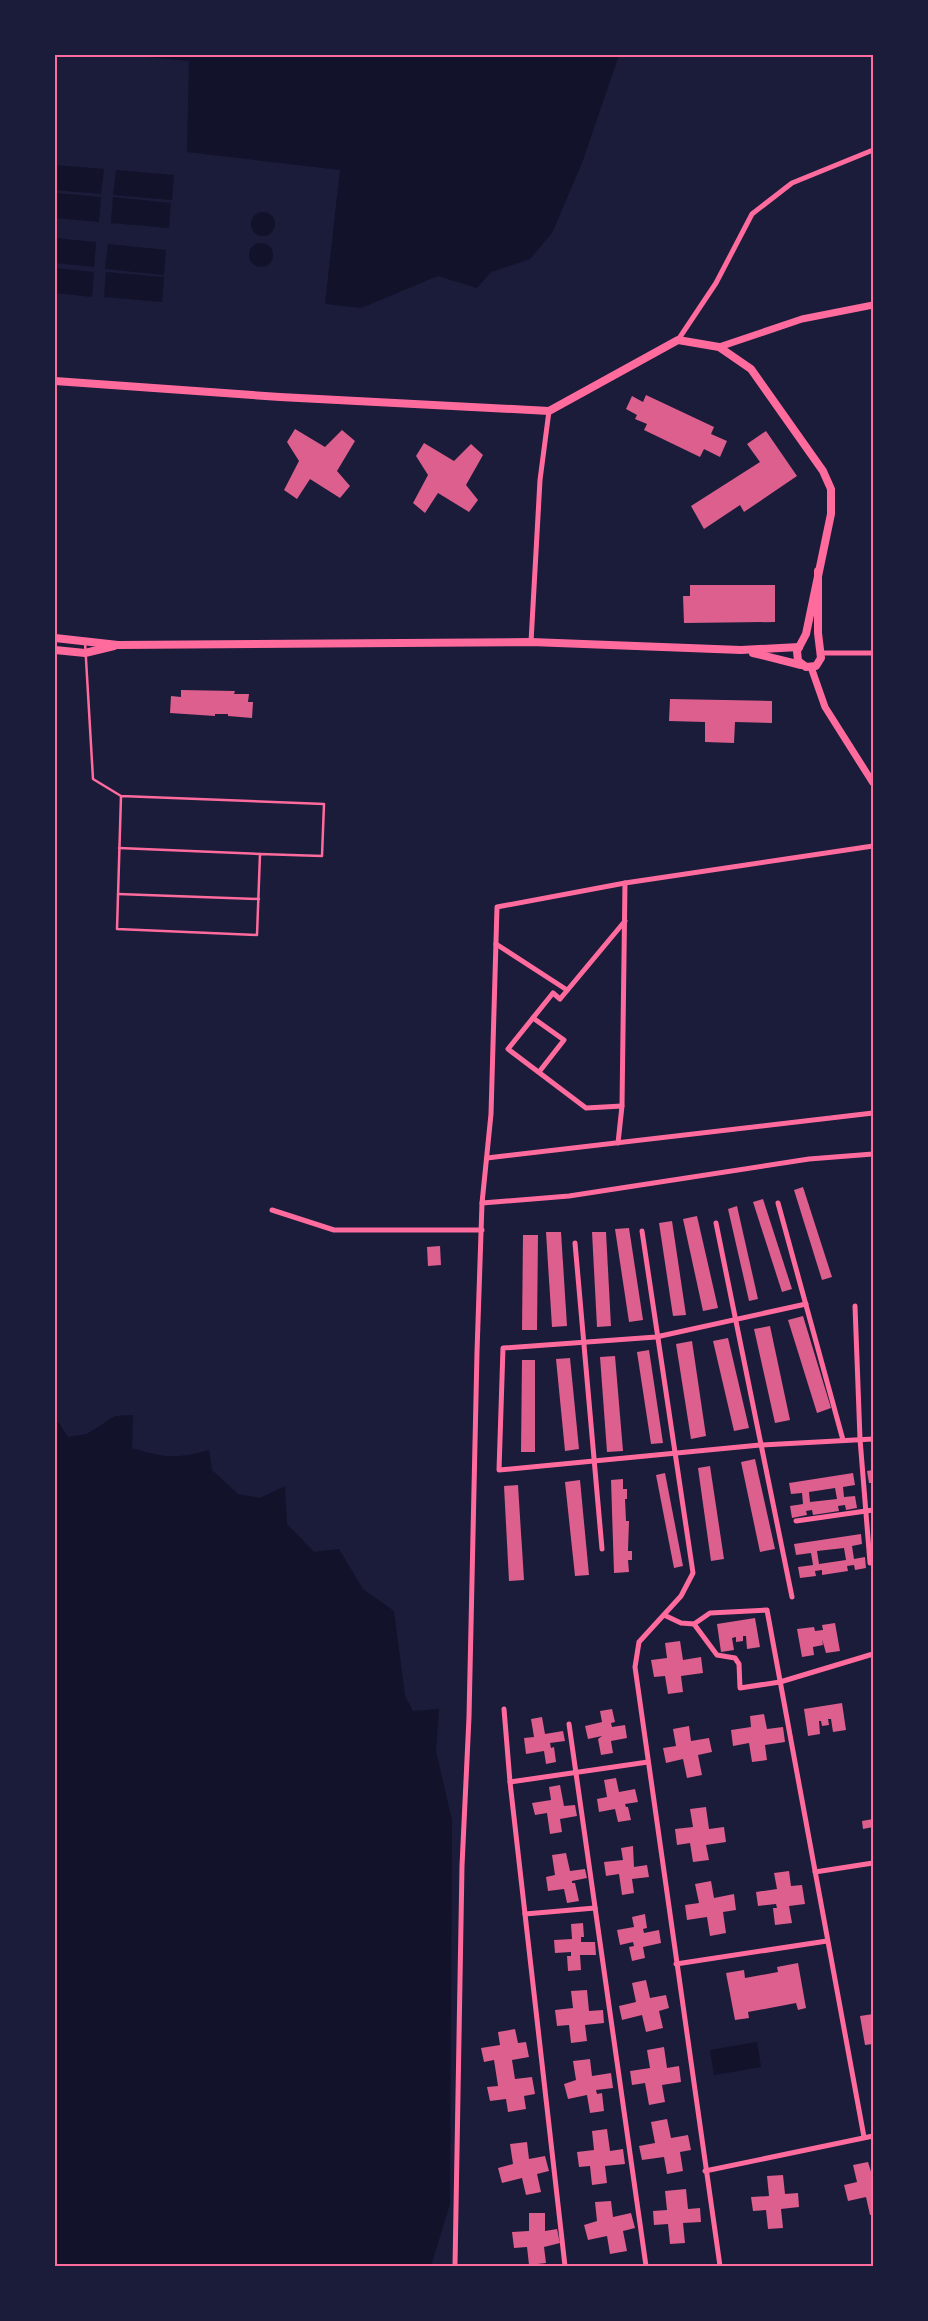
<svg xmlns="http://www.w3.org/2000/svg" width="928" height="2321" viewBox="0 0 928 2321" font-family="'IBM Plex Sans',sans-serif">
  <rect width="100%" height="100%" fill="#1b1b3a"/>
  <!-- water -->
  <g fill="#12122b">
    <polygon points="126,55 619,55 582,163 552,233 530,259 491,272 477,288 438,276 361,308 325,304 340,170 187,152 189,61"/>
    <polygon points="55,165 104,169 101,194 55,190"/>
    <polygon points="116,170 174,175 172,200 113,195"/>
    <polygon points="55,193 101,197 99,222 55,218"/>
    <polygon points="113,197 171,203 169,228 111,223"/>
    <circle cx="263" cy="224" r="12"/>
    <polygon points="55,238 96,242 94,267 55,263"/>
    <circle cx="261" cy="255" r="12"/>
    <polygon points="108,244 166,250 164,275 105,269"/>
    <polygon points="55,268 94,272 92,297 55,293"/>
    <polygon points="106,272 164,277 162,302 104,297"/>
    <path d="M 133,1415 L 132,1448 C 164,1458 177,1459 209,1450 L 212,1470 L 238,1494 L 260,1498 L 285,1486 L 287,1524 L 314,1552 L 339,1549 L 363,1589 L 394,1611 L 405,1696 L 413,1711 L 439,1709 L 436,1751 L 452,1820 L 450,2204 L 431,2266 L 55,2266 L 55,1423 L 59,1423 L 68,1437 L 87,1434 L 115,1416 Z"/>
    <polygon points="757,2042 761,2067 714,2075 710,2050"/>
  </g>
  <!-- building -->
  <g fill="#dd5f8e" fill-rule="evenodd">
    <polygon points="646,395 714,427 711,434 727,441 720,457 704,449 700,457 644,430 647,424 635,419 637,415 626,409 632,396 643,402"/>
    <polygon points="295,429 325,447 342,430 355,441 337,471 350,486 340,498 310,479 297,499 284,490 299,461 287,442"/>
    <polygon points="766,431 797,476 744,512 740,505 704,529 691,506 760,462 747,444"/>
    <polygon points="424,443 454,461 471,444 483,455 466,485 478,500 469,512 438,493 425,513 413,503 428,475 416,456"/>
    <polygon points="690,585 775,585 775,622 684,623 683,596 690,596"/>
    <polygon points="181,690 235,691 234,694 249,694 248,702 253,702 252,718 228,716 228,714 215,714 215,716 170,713 171,696 181,697"/>
    <polygon points="670,699 772,701 772,723 735,722 734,743 705,742 705,722 669,721"/>
    <polygon points="803,1187 832,1277 822,1280 794,1190"/>
    <polygon points="763,1199 792,1289 782,1292 753,1202"/>
    <polygon points="737,1206 758,1299 749,1301 728,1209"/>
    <polygon points="697,1216 718,1308 703,1311 683,1219"/>
    <polygon points="672,1221 686,1315 673,1316 659,1223"/>
    <polygon points="629,1228 643,1320 629,1322 615,1229"/>
    <polygon points="546,1232 561,1232 567,1326 552,1327"/>
    <polygon points="592,1232 606,1232 611,1326 597,1327"/>
    <polygon points="523,1235 538,1235 537,1330 522,1330"/>
    <polygon points="440,1246 441,1265 428,1266 427,1247"/>
    <polygon points="803,1316 831,1408 817,1413 788,1320"/>
    <polygon points="770,1326 790,1420 775,1423 754,1329"/>
    <polygon points="728,1338 749,1428 734,1431 713,1341"/>
    <polygon points="692,1341 706,1436 691,1439 676,1344"/>
    <polygon points="649,1350 663,1443 651,1444 637,1352"/>
    <polygon points="615,1356 623,1451 607,1452 600,1357"/>
    <polygon points="570,1358 579,1449 565,1451 556,1359"/>
    <polygon points="522,1360 535,1360 535,1452 521,1452"/>
    <polygon points="755,1459 775,1549 760,1552 741,1462"/>
    <polygon points="710,1466 724,1559 711,1561 698,1468"/>
    <polygon points="873,1470 873,1483 869,1483 867,1471"/>
    <polygon points="665,1473 683,1566 674,1568 656,1475"/>
    <path d="M 853,1473 L 855,1485 L 843,1487 L 844,1497 L 855,1496 L 857,1508 L 846,1510 L 845,1505 L 838,1506 L 839,1511 L 813,1515 L 812,1510 L 806,1511 L 807,1515 L 792,1518 L 790,1506 L 803,1504 L 802,1493 L 791,1494 L 789,1483 ZM 835,1488 L 837,1499 L 810,1502 L 809,1492 Z"/>
    <polygon points="623,1479 623,1489 627,1489 627,1499 625,1499 626,1521 629,1521 628,1551 632,1551 632,1560 628,1560 629,1572 614,1573 611,1480"/>
    <polygon points="580,1480 589,1575 575,1576 565,1482"/>
    <polygon points="518,1485 524,1580 509,1581 504,1486"/>
    <path d="M 861,1534 L 862,1544 L 852,1546 L 854,1559 L 865,1557 L 866,1568 L 855,1570 L 854,1565 L 847,1566 L 848,1571 L 822,1575 L 822,1570 L 815,1571 L 816,1576 L 800,1578 L 798,1567 L 813,1565 L 811,1553 L 796,1555 L 794,1544 ZM 844,1548 L 846,1560 L 819,1564 L 817,1551 Z"/>
    <polygon points="755,1618 760,1647 747,1649 746,1636 743,1636 743,1641 736,1642 736,1637 732,1638 734,1650 721,1652 717,1624"/>
    <polygon points="835,1623 840,1651 826,1653 822,1639 823,1645 813,1647 814,1655 802,1657 797,1629 814,1627 815,1631 823,1630 822,1625"/>
    <polygon points="680,1641 683,1660 701,1657 703,1673 681,1676 683,1692 668,1694 665,1676 654,1677 651,1660 667,1658 665,1643"/>
    <polygon points="842,1703 846,1730 833,1732 831,1719 828,1719 829,1725 822,1726 821,1721 819,1721 820,1734 808,1736 804,1709"/>
    <polygon points="612,1709 615,1722 611,1723 612,1727 625,1725 627,1738 611,1741 613,1753 601,1755 598,1739 602,1736 588,1739 585,1726 602,1722 600,1711"/>
    <polygon points="764,1714 767,1729 783,1727 785,1742 765,1745 767,1760 752,1762 749,1743 733,1746 731,1730 751,1727 750,1716"/>
    <polygon points="542,1717 545,1734 563,1731 565,1741 550,1743 551,1748 554,1747 556,1762 546,1764 544,1751 526,1754 524,1738 534,1737 531,1719"/>
    <polygon points="689,1726 691,1741 709,1738 712,1752 698,1755 702,1775 687,1778 683,1759 666,1763 663,1748 676,1746 673,1729"/>
    <polygon points="616,1778 619,1792 635,1789 638,1802 625,1804 626,1807 628,1807 631,1820 618,1822 615,1809 599,1812 597,1799 607,1797 604,1780"/>
    <polygon points="560,1785 564,1806 575,1805 577,1816 560,1819 562,1832 550,1834 547,1813 535,1815 532,1803 551,1800 549,1787"/>
    <polygon points="706,1807 709,1829 724,1827 726,1842 706,1845 709,1860 693,1862 690,1843 677,1845 675,1829 693,1827 690,1809"/>
    <polygon points="873,1819 873,1827 863,1829 862,1821"/>
    <polygon points="633,1846 634,1867 647,1865 649,1877 632,1879 634,1893 622,1895 619,1874 606,1876 604,1862 623,1860 621,1848"/>
    <polygon points="566,1853 570,1871 585,1869 587,1878 572,1881 572,1883 575,1883 579,1901 567,1903 564,1889 548,1891 546,1877 555,1875 552,1855"/>
    <polygon points="789,1871 791,1886 802,1885 805,1904 789,1906 792,1923 775,1925 773,1908 777,1908 776,1904 758,1906 756,1892 777,1889 774,1873"/>
    <polygon points="711,1881 714,1898 734,1894 736,1910 723,1912 726,1933 710,1936 707,1917 687,1920 685,1905 699,1903 695,1884"/>
    <polygon points="645,1914 647,1928 643,1929 644,1933 659,1930 661,1943 643,1947 645,1958 632,1961 629,1947 634,1946 633,1942 620,1945 617,1930 634,1927 632,1917"/>
    <polygon points="583,1923 584,1937 581,1937 581,1942 595,1942 596,1955 580,1955 581,1970 568,1971 567,1956 571,1956 571,1952 555,1953 554,1940 572,1939 571,1924"/>
    <polygon points="798,1963 806,2008 798,2010 796,2003 748,2012 749,2018 735,2020 726,1973 744,1970 745,1978 778,1972 777,1967"/>
    <polygon points="646,1980 650,1998 666,1995 669,2008 659,2011 663,2028 646,2032 642,2015 622,2020 619,2006 636,2002 632,1983"/>
    <polygon points="587,1990 589,2011 603,2010 604,2023 585,2025 587,2041 571,2043 569,2025 557,2026 555,2010 573,2008 571,1991"/>
    <polygon points="873,2014 873,2044 865,2045 860,2016"/>
    <polygon points="515,2029 518,2043 526,2042 529,2057 512,2060 515,2079 532,2077 535,2094 524,2096 526,2109 508,2112 506,2099 490,2101 487,2087 498,2086 494,2060 484,2062 481,2048 500,2045 498,2032"/>
    <polygon points="664,2047 667,2068 679,2066 681,2082 662,2085 665,2102 649,2105 645,2083 632,2085 630,2071 650,2068 647,2050"/>
    <polygon points="590,2059 592,2076 611,2073 613,2088 596,2090 597,2094 602,2093 604,2111 590,2113 587,2095 568,2099 564,2084 576,2080 573,2061"/>
    <polygon points="667,2119 671,2138 688,2135 691,2150 680,2152 683,2171 667,2174 664,2157 642,2160 639,2146 655,2143 651,2122"/>
    <polygon points="607,2129 610,2151 623,2149 625,2164 605,2166 607,2183 592,2185 590,2166 579,2167 577,2152 594,2150 592,2131"/>
    <polygon points="527,2142 529,2159 545,2156 549,2171 537,2174 541,2192 526,2195 522,2178 502,2183 498,2168 513,2164 510,2144"/>
    <polygon points="868,2162 873,2178 873,2215 870,2215 866,2197 848,2201 844,2185 857,2182 853,2165"/>
    <polygon points="783,2175 785,2194 798,2193 799,2207 781,2209 783,2228 768,2229 766,2210 753,2211 751,2197 769,2196 767,2176"/>
    <polygon points="686,2189 688,2209 700,2208 701,2222 683,2223 685,2243 670,2244 668,2224 654,2225 653,2211 667,2210 665,2191"/>
    <polygon points="611,2201 613,2217 631,2213 635,2228 623,2231 627,2251 610,2254 607,2236 588,2240 584,2225 597,2221 595,2202"/>
    <polygon points="529,2213 545,2213 545,2231 557,2229 560,2243 544,2247 546,2263 529,2265 527,2247 514,2248 512,2232 529,2231"/>
  </g>
  <g fill="none" stroke-linecap="round" stroke-linejoin="round">
    <!-- service -->
    <g stroke="#ff6b9d" stroke-width="2.5">
      <polyline points="85,642 93,779 121,796 324,804 322,856 260,854 257,935 117,929 121,796"/>
      <polyline points="119,848 260,854"/>
      <polyline points="118,894 259,899"/>
    </g>
    <!-- minor -->
    <g stroke="#ff6b9d" stroke-width="5">
      <polyline points="678,340 716,283 752,214 792,183 873,150"/>
      <polyline points="531,642 540,480 549,411"/>
      <polyline points="822,653 873,653"/>
      <polyline points="496,944 567,990"/>
      <polyline points="533,1018 564,1040 539,1072"/>
      <polyline points="622,1106 586,1108 508,1049 553,993 560,999 625,921"/>
      <polyline points="618,1143 622,1106 625,883 873,846"/>
      <polyline points="487,1158 873,1113"/>
      <polyline points="482,1203 569,1196 809,1159 873,1154"/>
      <polyline points="778,1203 843,1440"/>
      <polyline points="272,1210 334,1230 482,1230"/>
      <polyline points="716,1223 792,1597"/>
      <polyline points="642,1231 693,1573 681,1596 639,1642 635,1667 720,2266"/>
      <polyline points="575,1243 602,1549"/>
      <polyline points="806,1304 656,1337 503,1348 499,1470 760,1445 873,1439"/>
      <polyline points="855,1306 860,1439 870,1563"/>
      <polyline points="796,1521 873,1510"/>
      <polyline points="664,1615 681,1623 694,1624 717,1655 735,1658 739,1664 740,1688 780,1682 873,1654"/>
      <polyline points="694,1624 710,1613 767,1610 864,2137"/>
      <polyline points="504,1709 510,1782 565,2266"/>
      <polyline points="569,1724 646,2266"/>
      <polyline points="510,1782 648,1762"/>
      <polyline points="815,1872 873,1863"/>
      <polyline points="525,1914 595,1908"/>
      <polyline points="676,1964 827,1941"/>
      <polyline points="705,2171 873,2136"/>
      <polyline points="455,2266 462,1866 469,1717 477,1352 482,1203 491,1114 497,907 625,883"/>
    </g>
    <!-- tertiary -->
    <g stroke="#ff6b9d" stroke-width="7">
      <polyline points="719,347 802,319 873,305"/>
      <polyline points="811,667 825,707 873,783"/>
    </g>
    <!-- secondary -->
    <g stroke="#ff6b9d" stroke-width="8">
      <polyline points="55,381 280,397 549,411 678,340 719,347 751,369 823,471 831,489 831,514 806,634 797,651 798,661 806,667 816,666 821,658 818,633 818,571"/>
      <polyline points="55,638 118,645 531,642 741,650 799,647"/>
      <polyline points="55,650 85,653 114,646"/>
      <polyline points="753,653 801,665"/>
    </g>
  </g>
  <!-- border -->
  <rect width="928" height="2321" fill="none" stroke="#1b1b3a" stroke-width="112"/>
  <rect x="56" y="56" width="816" height="2209" fill="none" stroke="#ff6b9d" stroke-width="2"/>
</svg>
